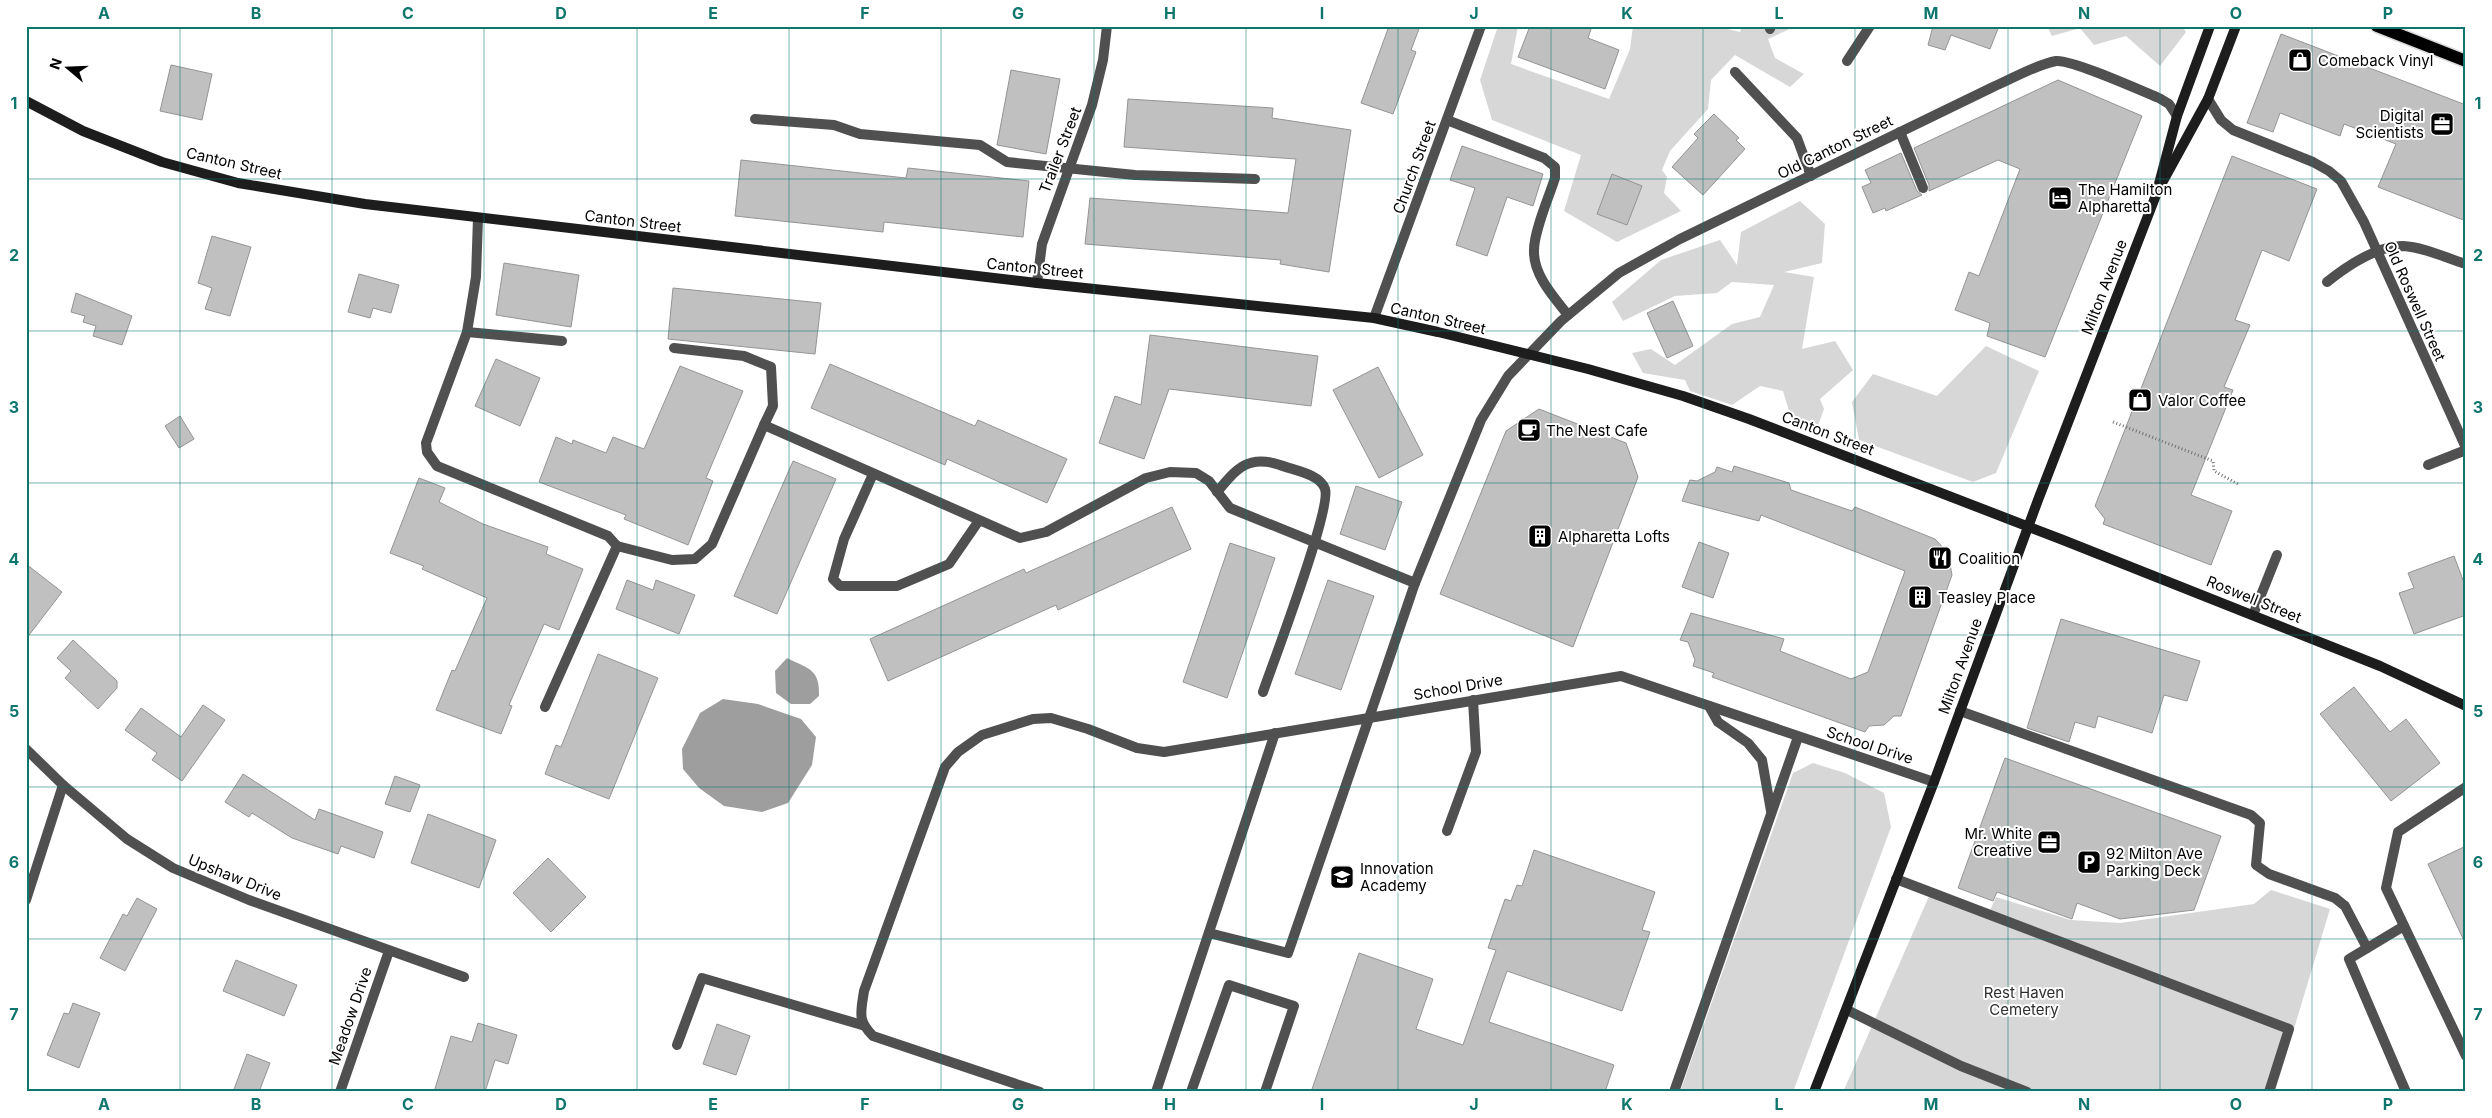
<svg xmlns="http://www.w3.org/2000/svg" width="2492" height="1118" viewBox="0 0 2492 1118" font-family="Inter,sans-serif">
  <rect width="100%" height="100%" fill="#fff"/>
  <!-- green -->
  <g fill="#d7d7d7">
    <polygon points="1498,26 1518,26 1511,64 1609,99 1630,49 1633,26 1715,26 1740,32 1742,26 1796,26 1768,39 1775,58 1804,74 1790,87 1735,55 1711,80 1708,109 1670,151 1662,170 1667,177 1664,193 1681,211 1617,242 1564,211 1581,155 1492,120 1480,80"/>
    <polygon points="2047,26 2182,26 2186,32 2160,66 2126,36 2094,45 2080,28 2052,36"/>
    <polygon points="1800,201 1825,224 1822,263 1784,272 1814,277 1802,349 1835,341 1853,370 1820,399 1824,409 1817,428 1792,421 1783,391 1760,386 1732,405 1690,391 1685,380 1643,373 1632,353 1651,349 1675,365 1732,324 1760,317 1774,285 1732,282 1717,293 1675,296 1623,321 1612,302 1661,260 1720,240 1737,265 1741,232"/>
    <polygon points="1986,346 2039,371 1996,473 1973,482 1859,440 1852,402 1873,374 1937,396"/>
    <polygon points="1813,763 1845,773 1884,793 1891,827 1793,1092 1680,1092 1793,773"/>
    <polygon points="2271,890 2330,909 2275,1092 1843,1092 1930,894 1988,915 1996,897 2071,920 2120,923 2254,904"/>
  </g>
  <!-- water -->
  <g fill="#9e9e9e">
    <path d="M 787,658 C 809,669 820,669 819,696 L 810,704 L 791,704 L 776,693 L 775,671 Z"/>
    <polygon points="723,699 758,704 801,719 816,737 812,765 788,803 762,812 724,806 699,788 683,769 682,749 700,713"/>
  </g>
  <!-- building -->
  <g fill="#c0c0c0" stroke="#949494">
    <polygon points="1389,26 1420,26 1411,50 1416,52 1393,114 1361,103"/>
    <polygon points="1530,26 1592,26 1588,38 1619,50 1605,89 1518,57"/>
    <polygon points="1933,26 1999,26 1990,49 1951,35 1945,50 1928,45"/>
    <polygon points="2281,34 2466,105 2466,221 2378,187 2396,144 2344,124 2340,136 2280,113 2273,132 2247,123"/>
    <polygon points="171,65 212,74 202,120 160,111"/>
    <polygon points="1011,70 1060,79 1046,154 997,145"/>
    <polygon points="2058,80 2142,116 2045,357 1987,336 1990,323 1955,310 1969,272 1979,276 2020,169 1998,160 1929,191 1929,185 1914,148"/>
    <polygon points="1128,99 1273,108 1272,118 1351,130 1329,272 1280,264 1281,260 1085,244 1090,198 1288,213 1296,159 1124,147"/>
    <polygon points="1714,114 1739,138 1736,140 1745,149 1703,195 1672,167 1698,138 1694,134"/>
    <polygon points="1462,146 1543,174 1533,206 1507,197 1487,256 1456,245 1475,188 1450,180"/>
    <polygon points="1901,153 1917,191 1922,195 1886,211 1885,208 1873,213 1862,187 1871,183 1865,170"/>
    <polygon points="2232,156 2317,189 2289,261 2262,250 2235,320 2250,325 2224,387 2233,390 2191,495 2232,511 2211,565 2103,524 2105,519 2095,506"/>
    <polygon points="741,160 906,178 908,168 1029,181 1023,237 884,222 883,232 735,216"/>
    <polygon points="1612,174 1642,186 1627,225 1597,214"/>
    <polygon points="212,236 251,247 230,316 205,309 212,288 198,283"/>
    <polygon points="504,263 579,275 571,327 496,315"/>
    <polygon points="359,274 399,285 391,313 373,308 370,318 348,312"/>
    <polygon points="673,288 821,303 815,354 668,339"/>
    <polygon points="76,293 132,316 122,345 93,336 96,326 83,322 85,316 71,312"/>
    <polygon points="1673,301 1693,346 1667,358 1647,313"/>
    <polygon points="1150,335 1318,356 1311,406 1169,389 1144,459 1099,443 1115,396 1141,405"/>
    <polygon points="496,359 540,378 520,426 475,406"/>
    <polygon points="830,364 975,426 978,420 1067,459 1047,503 947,459 945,465 811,408"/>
    <polygon points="680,366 743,391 706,478 713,481 688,545 624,519 626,515 539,482 556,437 572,444 573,440 606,453 613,437 644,449"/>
    <polygon points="1378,367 1423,455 1379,478 1333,390"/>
    <polygon points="1539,409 1626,443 1638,477 1573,647 1440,594 1506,431"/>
    <polygon points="180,416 194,439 179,448 165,426"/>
    <polygon points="793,461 836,479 777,614 734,596"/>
    <polygon points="1734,466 1789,483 1791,490 1852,511 1855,507 1935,539 1948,553 1952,575 1901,716 1894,716 1884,725 1869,726 1865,732 1712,677 1714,673 1693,666 1695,660 1688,642 1680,640 1691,613 1784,639 1780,651 1851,679 1868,672 1905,571 1761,515 1759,521 1682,501 1690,480 1697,481 1715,472 1717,467 1732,472"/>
    <polygon points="419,478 445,488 439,502 483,524 548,547 546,554 583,569 559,630 544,624 509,705 512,706 501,734 436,710 452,670 455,671 487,598 422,569 424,566 390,553"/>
    <polygon points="1356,486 1402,502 1385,550 1340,534"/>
    <polygon points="1172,507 1191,549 1058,610 1056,605 888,681 870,639 1024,569 1026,573"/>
    <polygon points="1699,542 1729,553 1713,598 1682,587"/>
    <polygon points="1230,543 1275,558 1227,698 1183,682"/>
    <polygon points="2454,556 2466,588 2466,615 2414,634 2399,593 2414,588 2408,573"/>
    <polygon points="26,564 62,592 26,639"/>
    <polygon points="627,580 653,590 656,580 695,595 679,634 616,609"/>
    <polygon points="1328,580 1374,596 1341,690 1295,674"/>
    <polygon points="2061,619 2200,661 2187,701 2164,695 2152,733 2098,716 2095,728 2075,722 2069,742 2027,728"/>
    <polygon points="73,640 117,681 117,688 98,709 65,678 71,671 57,658"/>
    <polygon points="598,654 658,678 609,799 545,774 556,745 561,747"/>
    <polygon points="2354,687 2390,732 2406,719 2440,763 2391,801 2320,714"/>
    <polygon points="203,705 225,720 182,781 152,760 157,753 125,730 141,708 181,737"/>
    <polygon points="2005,758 2221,836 2194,910 2120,919 2077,903 2072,919 1997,892 1993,901 1958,888"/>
    <polygon points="243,774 315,820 319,809 383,832 374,858 341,846 338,854 292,838 252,813 249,817 225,802"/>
    <polygon points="395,776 420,785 410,812 385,804"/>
    <polygon points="428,814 496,840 479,888 411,863"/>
    <polygon points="2466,846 2466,945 2428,864"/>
    <polygon points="1534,850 1655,892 1642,930 1650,932 1622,1011 1507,971 1489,1022 1614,1065 1605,1092 1311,1092 1359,953 1433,979 1416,1029 1463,1045 1496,950 1488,948 1505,899 1511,901 1517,885 1522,886"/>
    <polygon points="548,858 586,897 551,932 513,893"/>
    <polygon points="137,898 157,909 125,971 100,958 123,914 127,916"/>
    <polygon points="236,960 297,985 284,1016 223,991"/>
    <polygon points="73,1003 100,1013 79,1068 47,1055 64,1013 69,1014"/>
    <polygon points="478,1023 517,1035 508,1064 495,1060 485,1092 434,1092 451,1036 472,1042"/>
    <polygon points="717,1024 750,1036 736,1075 703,1064"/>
    <polygon points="247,1054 270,1063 259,1092 233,1092"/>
  </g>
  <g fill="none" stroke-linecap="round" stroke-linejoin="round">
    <!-- primary casing -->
    <g stroke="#dbdbdb" stroke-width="15">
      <polyline id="primary" points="2377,26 2466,61"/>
    </g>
    <!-- path -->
    <polyline stroke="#727272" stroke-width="3" stroke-dasharray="1 2.5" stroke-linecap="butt" points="2113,422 2213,461 2214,471 2238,484"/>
    <!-- lane -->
    <g stroke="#505050" stroke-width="10">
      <polyline points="1770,29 1771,26"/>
      <polyline points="1847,61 1870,26"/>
      <polyline points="1735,72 1797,138 1811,176"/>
      <polyline points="755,119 834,125 860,134 980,145 1007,162 1135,175 1255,179"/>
      <path d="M 1447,120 L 1544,158 L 1555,167 L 1555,178 C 1549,197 1534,231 1534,250 C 1533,275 1554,297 1568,315"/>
      <polyline points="1900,132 1923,188"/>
      <path d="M 2327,282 C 2347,266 2376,246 2403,246 C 2424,247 2446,258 2466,264"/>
      <polyline points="674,348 744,356 771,367 773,406 764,425"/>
      <polyline points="2428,465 2466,450"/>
      <polyline points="873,474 844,539 833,579 840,586 897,586 949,564 978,522"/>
      <polyline points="2253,615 2277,555"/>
      <polyline points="1709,706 1718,722 1748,743 1762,760 1771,811"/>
      <polyline points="1960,711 2251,815 2260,823 2256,865 2269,874 2335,898 2345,906 2367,948"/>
      <polyline points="2466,787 2398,832 2386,888 2466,1056"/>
      <polyline points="1447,831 1476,752 1473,700"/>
      <polyline points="1896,879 2289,1029 2269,1092"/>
      <polyline points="2404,926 2349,959 2406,1092"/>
      <polyline points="1847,1010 1961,1066 2027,1092"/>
      <polyline points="677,1045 702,978 862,1025"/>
      <path d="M 1040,1092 L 873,1036 C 857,1020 861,1012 864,991 L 945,767 L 958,752 L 982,735 L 1033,719 L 1051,718 L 1088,729 L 1137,748 L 1164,752 L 1369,718 L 1288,953 L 1209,933"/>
      <polyline points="1156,1092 1275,733"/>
      <polyline points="1191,1092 1229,985 1294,1006 1265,1092"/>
      <polyline points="1674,1092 1798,737"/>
    </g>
    <!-- street -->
    <g stroke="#505050" stroke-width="10">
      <polyline points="2208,99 2221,120 2233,130 2313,162 2329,171 2341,181 2364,222 2466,448"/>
      <polyline points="478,218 476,277 467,332 426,443 427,452 437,466 608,536 617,546 545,707"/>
      <polyline points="1037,283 1042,244 1092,105 1103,60 1107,26"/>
      <polyline points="1374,318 1481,26"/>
      <polyline points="467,332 562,341"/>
      <path d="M 1217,492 C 1236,469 1248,454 1280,465 C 1293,470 1320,474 1325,489 C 1332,508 1273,663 1263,692"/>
      <polyline points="617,546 672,560 695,559 712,544 764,425 1020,538 1046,532 1146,478 1170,472 1196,473 1209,481 1230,508 1415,583"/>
      <polyline points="26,749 63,785 127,839 173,868 249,900 464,977"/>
      <path d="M 1934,782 L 1621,676 L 1369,718 L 1415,583 L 1481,420 L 1508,376 L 1561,321 L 1619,273 L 1680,239 L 1995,86 C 2014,78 2035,65 2056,61 C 2071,59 2142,91 2159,98 L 2169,104 L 2177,116"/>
      <polyline points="26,900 63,785"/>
      <polyline points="340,1092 389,951"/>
    </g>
    <!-- secondary -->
    <g stroke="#1d1d1d" stroke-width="10">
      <polyline points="26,101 83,131 162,162 238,183 365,204 1037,283 1374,318 1438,332 1588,369 1683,396 1749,419 2063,540 2380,666 2466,706"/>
      <polyline points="2163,181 2208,99 2236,26"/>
      <polyline points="1814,1092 1934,782 2038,500 2156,195 2177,116 2210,26"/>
    </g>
    <!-- primary -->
    <use href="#primary" stroke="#000" stroke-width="12"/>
  </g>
  <!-- grid -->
  <path fill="none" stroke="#0f766e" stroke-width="1" stroke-opacity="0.55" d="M 180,26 L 180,1092M 332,26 L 332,1092M 484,26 L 484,1092M 637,26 L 637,1092M 789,26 L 789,1092M 941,26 L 941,1092M 1094,26 L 1094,1092M 1246,26 L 1246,1092M 1398,26 L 1398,1092M 1551,26 L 1551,1092M 1703,26 L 1703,1092M 1855,26 L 1855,1092M 2008,26 L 2008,1092M 2160,26 L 2160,1092M 2312,26 L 2312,1092M 26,179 L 2466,179M 26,331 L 2466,331M 26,483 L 2466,483M 26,635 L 2466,635M 26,787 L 2466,787M 26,939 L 2466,939"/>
  <!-- icons -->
  <defs>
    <g id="shop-square" transform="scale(1.25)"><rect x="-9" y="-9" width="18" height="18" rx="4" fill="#000" stroke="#fff"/><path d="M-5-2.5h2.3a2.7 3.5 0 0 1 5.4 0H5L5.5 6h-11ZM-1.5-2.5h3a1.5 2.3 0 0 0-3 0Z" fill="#fff"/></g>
    <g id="office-square" transform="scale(1.25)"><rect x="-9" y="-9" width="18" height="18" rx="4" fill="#000" stroke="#fff"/><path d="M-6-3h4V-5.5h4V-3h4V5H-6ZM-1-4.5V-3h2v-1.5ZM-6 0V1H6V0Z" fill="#fff"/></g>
    <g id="hotel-square" transform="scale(1.25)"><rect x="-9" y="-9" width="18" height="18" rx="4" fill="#000" stroke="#fff"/><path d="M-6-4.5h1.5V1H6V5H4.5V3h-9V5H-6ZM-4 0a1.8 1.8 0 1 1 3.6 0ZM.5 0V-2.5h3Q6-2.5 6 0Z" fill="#fff"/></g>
    <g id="cafe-square" transform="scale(1.25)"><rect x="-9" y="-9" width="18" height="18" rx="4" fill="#000" stroke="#fff"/><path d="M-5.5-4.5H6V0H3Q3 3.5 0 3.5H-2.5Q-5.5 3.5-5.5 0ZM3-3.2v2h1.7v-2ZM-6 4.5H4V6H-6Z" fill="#fff"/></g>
    <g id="building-square" transform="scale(1.25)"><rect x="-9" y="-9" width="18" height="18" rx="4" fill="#000" stroke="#fff"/><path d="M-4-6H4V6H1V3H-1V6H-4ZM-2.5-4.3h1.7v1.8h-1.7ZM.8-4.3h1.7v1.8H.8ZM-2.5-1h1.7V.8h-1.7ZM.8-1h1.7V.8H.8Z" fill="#fff"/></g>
    <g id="restaurant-square" transform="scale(1.25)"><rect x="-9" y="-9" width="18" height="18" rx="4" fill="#000" stroke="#fff"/><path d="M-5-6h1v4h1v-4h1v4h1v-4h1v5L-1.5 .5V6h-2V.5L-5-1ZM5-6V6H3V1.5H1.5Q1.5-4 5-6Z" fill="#fff"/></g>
    <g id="parking-square" transform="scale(1.25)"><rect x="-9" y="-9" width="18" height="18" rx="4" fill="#000" stroke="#fff"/><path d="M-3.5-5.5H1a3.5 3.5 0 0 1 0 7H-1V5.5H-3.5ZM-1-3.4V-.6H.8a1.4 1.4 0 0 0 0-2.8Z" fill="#fff"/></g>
    <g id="school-square" transform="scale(1.25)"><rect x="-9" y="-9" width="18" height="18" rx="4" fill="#000" stroke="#fff"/><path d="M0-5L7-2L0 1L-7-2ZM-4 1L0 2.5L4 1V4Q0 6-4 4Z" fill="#fff"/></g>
  </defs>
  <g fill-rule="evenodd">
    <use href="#shop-square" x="2300" y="60"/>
    <use href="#office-square" x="2442" y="124"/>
    <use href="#hotel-square" x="2060" y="198"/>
    <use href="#shop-square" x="2140" y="400"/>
    <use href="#cafe-square" x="1529" y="430"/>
    <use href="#building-square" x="1540" y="536"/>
    <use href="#restaurant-square" x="1940" y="558"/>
    <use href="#building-square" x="1920" y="597"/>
    <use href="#office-square" x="2049" y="842"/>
    <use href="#parking-square" x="2089" y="862"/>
    <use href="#school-square" x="1342" y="877"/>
  </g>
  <g text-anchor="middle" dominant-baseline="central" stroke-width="4" stroke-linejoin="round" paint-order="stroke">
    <!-- poi labels -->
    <g font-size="15" fill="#000" stroke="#fff" text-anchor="start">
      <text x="2318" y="60">Comeback Vinyl</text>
      <text x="2424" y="115" text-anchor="end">Digital<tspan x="2424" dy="17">Scientists</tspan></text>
      <text x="2078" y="189">The Hamilton<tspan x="2078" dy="17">Alpharetta</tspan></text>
      <text x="2158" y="400">Valor Coffee</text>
      <text x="1546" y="430">The Nest Cafe</text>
      <text x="1558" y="536">Alpharetta Lofts</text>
      <text x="1958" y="558">Coalition</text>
      <text x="1938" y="597">Teasley Place</text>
      <text x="2032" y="833" text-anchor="end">Mr. White<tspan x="2032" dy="17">Creative</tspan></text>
      <text x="2106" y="853">92 Milton Ave<tspan x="2106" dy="17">Parking Deck</tspan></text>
      <text x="1360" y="868">Innovation<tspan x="1360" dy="17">Academy</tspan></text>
    </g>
    <!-- street labels -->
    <g font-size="15" fill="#000" stroke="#fff">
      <text transform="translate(1835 147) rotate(-26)">Old Canton Street</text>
      <text transform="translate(1060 150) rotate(-69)">Trailer Street</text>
      <text transform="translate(234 163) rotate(13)">Canton Street</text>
      <text transform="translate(1414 167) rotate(-70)">Church Street</text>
      <text transform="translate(633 221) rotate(7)">Canton Street</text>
      <text transform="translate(1035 268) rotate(6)">Canton Street</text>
      <text transform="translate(2104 287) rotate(-69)">Milton Avenue</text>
      <text transform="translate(2415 301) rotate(66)">Old Roswell Street</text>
      <text transform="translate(1438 318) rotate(13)">Canton Street</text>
      <text transform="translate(1828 433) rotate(21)">Canton Street</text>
      <text transform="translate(2254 599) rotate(22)">Roswell Street</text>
      <text transform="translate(1960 666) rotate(-70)">Milton Avenue</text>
      <text transform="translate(1458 687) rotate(-10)">School Drive</text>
      <text transform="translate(1870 745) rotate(18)">School Drive</text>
      <text transform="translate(235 877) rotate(22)">Upshaw Drive</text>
      <text transform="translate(350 1016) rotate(-71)">Meadow Drive</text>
    </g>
    <!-- park labels -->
    <g font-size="15" fill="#2e2e2e" stroke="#fff">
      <text x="2024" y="992">Rest Haven<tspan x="2024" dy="17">Cemetery</tspan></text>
    </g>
  </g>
  <!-- border -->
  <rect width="2492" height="1118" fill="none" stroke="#ffffff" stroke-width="55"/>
  <!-- north arrow -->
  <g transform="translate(68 68) rotate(289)" stroke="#ffffff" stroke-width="4" paint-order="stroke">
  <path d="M0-4L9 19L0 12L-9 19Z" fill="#000000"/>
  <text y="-8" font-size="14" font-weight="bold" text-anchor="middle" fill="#000000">N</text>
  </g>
  <rect x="28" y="28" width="2436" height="1062" fill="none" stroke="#0f766e" stroke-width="2"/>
  <g font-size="16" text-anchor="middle" font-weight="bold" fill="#0f766e">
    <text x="104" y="19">A</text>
    <text x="256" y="19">B</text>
    <text x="408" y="19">C</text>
    <text x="561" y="19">D</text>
    <text x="713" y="19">E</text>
    <text x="865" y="19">F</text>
    <text x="1018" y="19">G</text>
    <text x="1170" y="19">H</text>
    <text x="1322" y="19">I</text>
    <text x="1474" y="19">J</text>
    <text x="1627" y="19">K</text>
    <text x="1779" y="19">L</text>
    <text x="1931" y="19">M</text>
    <text x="2084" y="19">N</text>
    <text x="2236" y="19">O</text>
    <text x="2388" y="19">P</text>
    <text x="14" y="109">1</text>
    <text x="2478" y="109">1</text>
    <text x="14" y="261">2</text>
    <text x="2478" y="261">2</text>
    <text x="14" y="413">3</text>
    <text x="2478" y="413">3</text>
    <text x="14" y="565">4</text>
    <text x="2478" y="565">4</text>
    <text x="14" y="717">5</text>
    <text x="2478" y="717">5</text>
    <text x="14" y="868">6</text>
    <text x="2478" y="868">6</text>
    <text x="14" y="1020">7</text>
    <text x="2478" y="1020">7</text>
    <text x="104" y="1110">A</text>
    <text x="256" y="1110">B</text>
    <text x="408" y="1110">C</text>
    <text x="561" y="1110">D</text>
    <text x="713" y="1110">E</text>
    <text x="865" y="1110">F</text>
    <text x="1018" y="1110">G</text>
    <text x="1170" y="1110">H</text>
    <text x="1322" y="1110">I</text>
    <text x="1474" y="1110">J</text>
    <text x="1627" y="1110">K</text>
    <text x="1779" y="1110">L</text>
    <text x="1931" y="1110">M</text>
    <text x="2084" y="1110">N</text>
    <text x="2236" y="1110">O</text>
    <text x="2388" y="1110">P</text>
  </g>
</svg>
